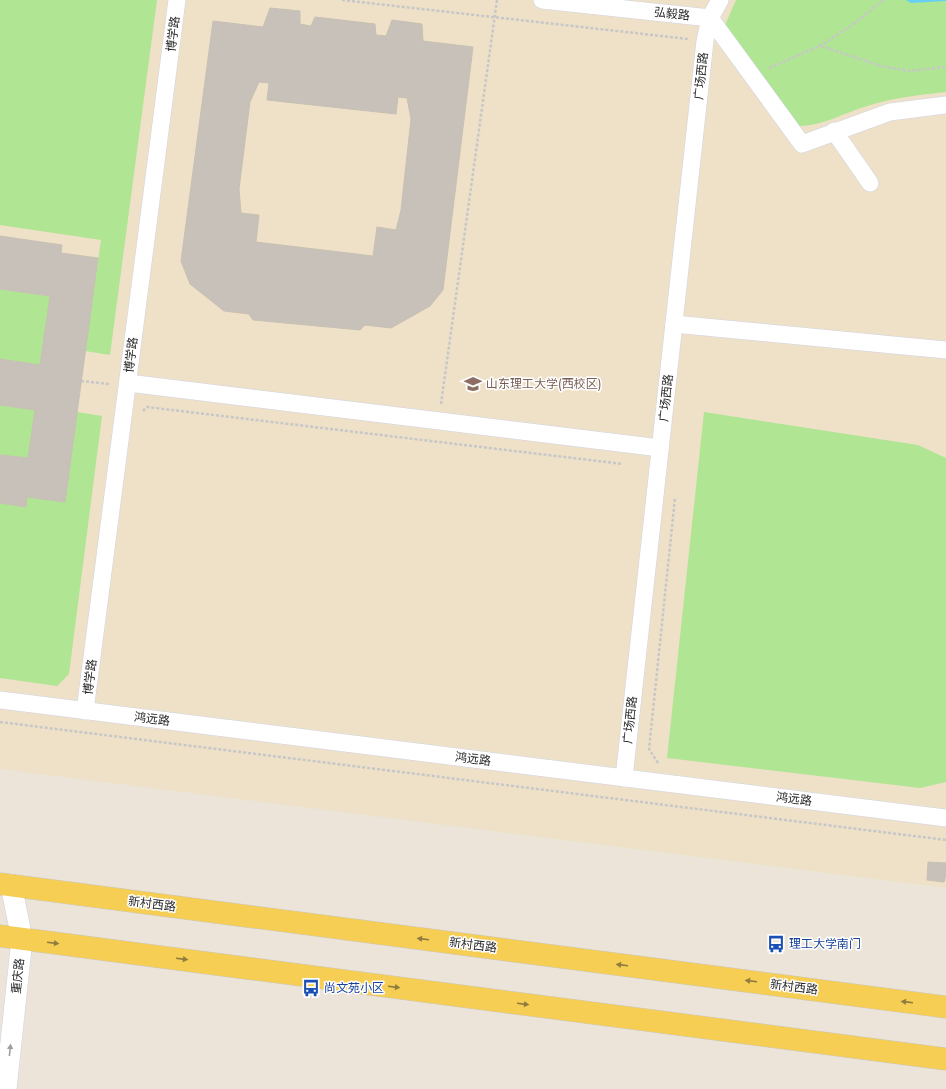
<svg xmlns="http://www.w3.org/2000/svg" width="946" height="1089" viewBox="0 0 946 1089" font-family="Jost,'Noto Sans SC',sans-serif">
  <rect width="100%" height="100%" fill="#ece4d9"/>
  <!-- education -->
  <polygon fill="#efe1c8" points="0,0 946,0 946,888 0,769"/>
  <!-- green -->
  <g fill="#b0e593">
    <polygon points="0,0 157,0 110,355 85,351 101,240 0,225"/>
    <path d="M 736,0 L 946,0 L 946,92 C 919,95 890,98 864,107 C 842,114 822,126 799,126 L 725,25 Z"/>
    <polygon points="0,289 50,296 40,365 0,359"/>
    <polygon points="0,405 35,410 28,458 0,455"/>
    <polygon points="77,412 102,416 69,674 57,686 0,678 0,503 26,507 27,497 65,502"/>
    <polygon points="704,412 918,445 946,458 946,782 920,788 667,758"/>
  </g>
  <!-- water -->
  <polygon fill="#67d0f3" points="906,0 946,0 946,1 911,3"/>
  <!-- building -->
  <g fill="#c7c1b9" stroke="#c7c0b3" fill-rule="evenodd">
    <path d="M 270,8 L 300,11 L 300,24 L 311,26 L 315,17 L 375,24 L 376,35 L 386,36 L 392,20 L 422,24 L 423,41 L 473,47 L 443,290 L 430,306 L 391,328 L 365,325 L 360,330 L 253,320 L 249,314 L 224,311 L 190,284 L 181,261 L 213,21 L 263,27 ZM 259,82 L 269,83 L 267,100 L 396,114 L 398,97 L 407,98 L 411,119 L 401,210 L 396,230 L 377,227 L 373,256 L 256,242 L 259,215 L 241,213 L 239,189 L 250,102 Z"/>
    <polygon points="0,236 62,245 61,253 98,258 65,502 27,497 26,507 0,503 0,455 28,458 35,410 0,405 0,359 40,365 50,296 0,289"/>
    <polygon points="928,862 946,863 946,875 944,882 927,880"/>
  </g>
  <g fill="none" stroke-linecap="round" stroke-linejoin="round">
    <!-- minor casing -->
    <g stroke="#cfd3e3" stroke-width="18">
      <g id="minor">
        <polyline points="542,0 710,18 720,0"/>
        <polyline points="710,18 802,144 890,112 946,105"/>
        <polyline points="834,131 870,183"/>
        <polyline points="674,324 946,350"/>
        <polyline points="128,383 660,448"/>
        <polyline points="0,700 946,818"/>
        <polyline points="85,711 177,0"/>
        <polyline points="624,778 705,41 710,18"/>
      </g>
    </g>
    <!-- tertiary casing -->
    <g stroke="#cfd3e3" stroke-width="22">
      <polyline id="tertiary" points="6,1089 22,939 11,885"/>
    </g>
    <!-- primary casing -->
    <g stroke="#c7c7c7" stroke-width="23">
      <g id="primary">
        <polyline points="0,884 946,1007"/>
        <polyline points="0,936 946,1059"/>
      </g>
    </g>
    <!-- path -->
    <g stroke="#c7c7c7" stroke-width="2.5" stroke-dasharray="3 2" stroke-linecap="butt">
      <polyline points="342,0 688,39"/>
      <polyline points="821,46 881,66 910,71 944,67 946,65"/>
      <polyline points="769,68 820,46 855,23 883,0"/>
      <polyline points="81,381 109,384"/>
      <polyline points="441,404 497,0"/>
      <polyline points="143,411 147,407 623,464"/>
      <polyline points="0,722 946,840"/>
      <polyline points="658,763 649,749 675,498"/>
    </g>
    <!-- minor -->
    <use href="#minor" stroke="#fff" stroke-width="17"/>
    <!-- tertiary -->
    <use href="#tertiary" stroke="#fff" stroke-width="21"/>
    <!-- primary -->
    <use href="#primary" stroke="#f6ce54" stroke-width="22"/>
  </g>
  <!-- one-way arrows -->
  <defs><path id="oneway-solid" d="M-6-.8H1V-3.2L6.5 0L1 3.2V.8H-6Z"/></defs>
  <g fill="#907c3e">
    <use href="#oneway-solid" transform="translate(423 939) rotate(-173)"/>
    <use href="#oneway-solid" transform="translate(53 943) rotate(7)"/>
    <use href="#oneway-solid" transform="translate(182 959) rotate(7)"/>
    <use href="#oneway-solid" transform="translate(622 965) rotate(-173)"/>
    <use href="#oneway-solid" transform="translate(751 981) rotate(-173)"/>
    <use href="#oneway-solid" transform="translate(394 987) rotate(7)"/>
    <use href="#oneway-solid" transform="translate(907 1002) rotate(-173)"/>
    <use href="#oneway-solid" transform="translate(523 1004) rotate(7)"/>
  </g>
  <use fill="#9f9f9f" href="#oneway-solid" transform="translate(10 1050) rotate(-84)"/>
  <!-- icons -->
  <defs>
    <g id="university-bare" transform="scale(1.38)"><path d="M0-5L7-2L0 1L-7-2ZM-4 1L0 2.5L4 1V4Q0 6-4 4Z" fill="#8d6e63" stroke="#fff" stroke-width="2.5" paint-order="stroke"/></g>
    <g id="bus-bare" transform="scale(1.38)"><path d="M-5-6H5V4H4V6H2V4H-2V6H-4V4H-5ZM-3.5-4V0h7V-4ZM-3.5 1.2v1.5H-2V1.2ZM2 1.2v1.5H3.5V1.2Z" fill="#1a4fb4" stroke="#fff" stroke-width="2.5" paint-order="stroke"/></g>
  </defs>
  <g fill-rule="evenodd">
    <use href="#university-bare" x="473" y="384"/>
    <use href="#bus-bare" x="776" y="944"/>
    <use href="#bus-bare" x="311" y="988"/>
  </g>
  <g text-anchor="middle" dominant-baseline="central" stroke-width="3" stroke-linejoin="round" paint-order="stroke">
    <!-- street labels -->
    <g font-size="12" fill="#292929" stroke="#fff">
      <text transform="translate(672 14) rotate(6)">弘毅路</text>
      <text transform="translate(173 34) rotate(-83)">博学路</text>
      <text transform="translate(701 76) rotate(-84)">广场西路</text>
      <text transform="translate(131 355) rotate(-83)">博学路</text>
      <text transform="translate(666 398) rotate(-84)">广场西路</text>
      <text transform="translate(90 677) rotate(-83)">博学路</text>
      <text transform="translate(152 719) rotate(7)">鸿远路</text>
      <text transform="translate(630 720) rotate(-84)">广场西路</text>
      <text transform="translate(473 759) rotate(7)">鸿远路</text>
      <text transform="translate(794 799) rotate(7)">鸿远路</text>
      <text transform="translate(152 904) rotate(7)">新村西路</text>
      <text transform="translate(473 945) rotate(7)">新村西路</text>
      <text transform="translate(18 976) rotate(-84)">重庆路</text>
      <text transform="translate(794 987) rotate(7)">新村西路</text>
    </g>
    <!-- education labels -->
    <g font-size="12" fill="#785e54" stroke="#fff" text-anchor="start">
      <text x="486" y="384">山东理工大学(西校区)</text>
    </g>
    <!-- transit labels -->
    <g font-size="12" fill="#164399" stroke="#fff" text-anchor="start">
      <text x="789" y="944">理工大学南门</text>
      <text x="324" y="988">尚文苑小区</text>
    </g>
  </g>
</svg>
